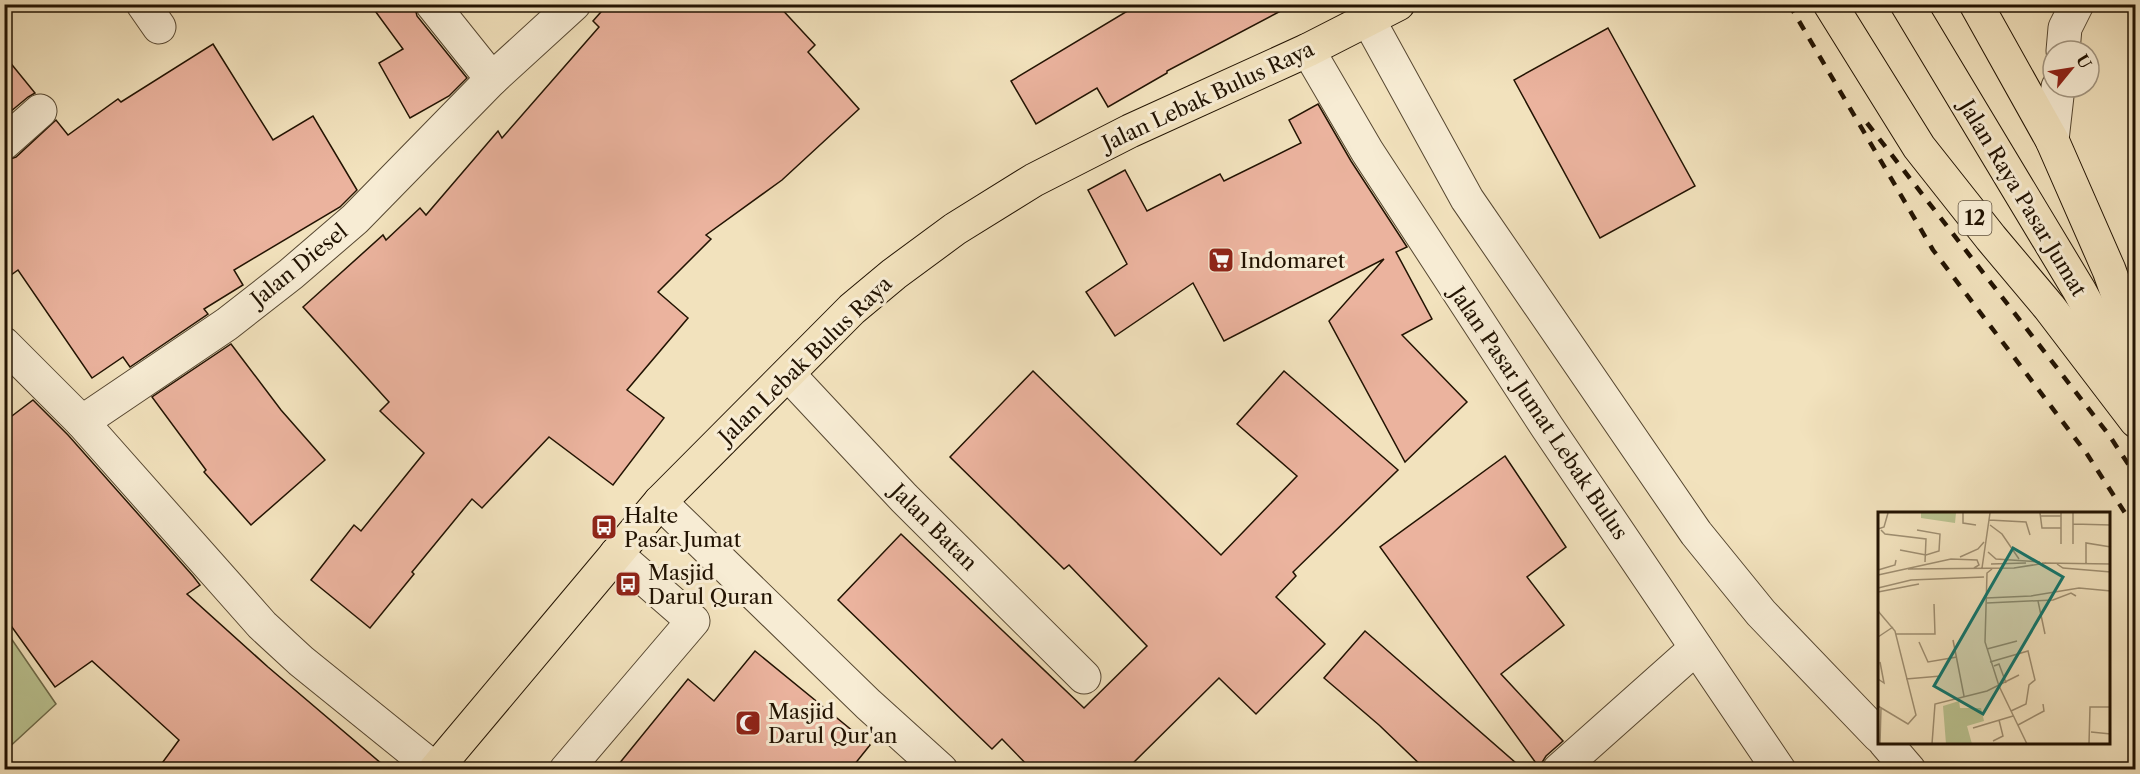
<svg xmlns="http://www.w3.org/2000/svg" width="2140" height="774" viewBox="0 0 2140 774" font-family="'Libre Caslon Text',serif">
  <rect width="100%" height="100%" fill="#f2e2bd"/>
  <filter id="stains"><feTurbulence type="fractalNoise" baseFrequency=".00333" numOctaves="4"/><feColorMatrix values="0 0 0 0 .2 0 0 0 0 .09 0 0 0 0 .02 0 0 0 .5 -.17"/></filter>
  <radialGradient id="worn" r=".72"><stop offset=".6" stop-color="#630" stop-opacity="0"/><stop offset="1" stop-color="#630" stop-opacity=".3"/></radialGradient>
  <!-- green -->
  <polygon fill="#bac391" stroke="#6e6b4a" stroke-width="1.5" points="4,628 56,704 5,751 4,751"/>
  <!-- building -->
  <g fill="#ebb39e" stroke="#221302" stroke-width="1.5">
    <polygon points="370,4 414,4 417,16 467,78 449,96 410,118 379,63 403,49"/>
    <polygon points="608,4 777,4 815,45 808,52 859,109 782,180 706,235 711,239 658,292 688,318 627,390 664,418 613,485 549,437 482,508 472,499 412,572 414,574 370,628 311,580 354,525 361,531 424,453 380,411 389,402 303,307 383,235 386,240 420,208 426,215 498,131 502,138 599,27 593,21"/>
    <polygon points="1139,4 1294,4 1167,71 1167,73 1108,107 1097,88 1036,124 1011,81"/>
    <polygon points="1608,28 1695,186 1600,238 1514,80"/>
    <polygon points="213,44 273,140 313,116 357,190 340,207 234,270 243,285 204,309 208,314 130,367 123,357 92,378 18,270 4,280 4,161 16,157 56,120 68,135 118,99 121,102"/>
    <polygon points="4,55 35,93 28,97 4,117"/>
    <polygon points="1318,104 1351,161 1407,247 1396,252 1432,319 1402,335 1467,402 1405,462 1329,321 1384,259 1224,341 1193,283 1115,336 1086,292 1127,264 1088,190 1125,170 1147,211 1220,174 1224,181 1301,143 1289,120"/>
    <polygon points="231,344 281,410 325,460 251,525 204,472 206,470 152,397"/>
    <polygon points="1033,371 1221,555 1297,476 1237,424 1284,371 1398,470 1293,572 1296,576 1276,597 1325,644 1256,714 1219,678 1126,770 1032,770 1002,739 992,749 838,600 901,534 1084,708 1147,646 1069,565 1064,569 950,457"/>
    <polygon points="33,400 68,435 193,576 200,585 187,594 268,667 389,770 157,770 179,740 92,661 55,687 4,616 4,422"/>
    <polygon points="1505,456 1566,547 1527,577 1564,625 1501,674 1563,741 1546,756 1541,764 1541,770 1380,547"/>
    <polygon points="1365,631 1524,770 1426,770 1379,725 1324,678"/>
    <polygon points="755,651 870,745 850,770 614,770 688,679 714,701"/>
  </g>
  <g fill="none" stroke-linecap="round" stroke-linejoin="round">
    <!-- minor casing -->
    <g stroke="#564731" stroke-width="35">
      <g id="minor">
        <polyline points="143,4 159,27"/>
        <polyline points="432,4 492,79"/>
        <polyline points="1368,19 1467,199 1696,533 1761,613 1879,736"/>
        <polyline points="1308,50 1367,151 1547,427 1779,770"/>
        <polyline points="2063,51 2065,28 2077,4"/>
        <polyline points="2052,140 2058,87"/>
        <polyline points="4,143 40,111"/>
        <polyline points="4,344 82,422 262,625 301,661 436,770"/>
        <polyline points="788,374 904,498 1084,677"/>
        <polyline points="82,422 227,324 291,274 355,219 492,79 574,4"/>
        <polyline points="660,502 868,704 941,770"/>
        <polyline points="1885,742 1909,770"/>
        <polyline points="566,770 693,621 616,554"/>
        <polyline points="1559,770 1696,648"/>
      </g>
    </g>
    <!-- major casing -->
    <g stroke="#221302" stroke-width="35">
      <polyline id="major" points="435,770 660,502 852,309 894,274 955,229 1034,180 1130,131 1308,50 1398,4"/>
    </g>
    <!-- highway casing -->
    <g stroke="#221302" stroke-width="35">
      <g id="highway">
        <polyline points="1830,4 1919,147 1991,238 2049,307 2136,421"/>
        <polyline points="1907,4 2079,290 2136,394"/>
        <polyline points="1976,4 2052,140 2109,270 2136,345"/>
      </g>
    </g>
    <!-- minor -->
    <use href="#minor" stroke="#f7ecd4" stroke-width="33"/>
    <!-- major -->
    <use href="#major" stroke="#f2e2bd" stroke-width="33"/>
    <!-- highway -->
    <use href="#highway" stroke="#f2e2bd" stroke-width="33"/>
    <!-- rail -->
    <g stroke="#221302" stroke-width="4.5" stroke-dasharray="10 10" stroke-linecap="butt">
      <polyline points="1789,4 1933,250 2087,454 2136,530"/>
      <polyline points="1867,123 2109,435 2136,476"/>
    </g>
  </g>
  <!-- icons -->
  <defs>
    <g id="supermarket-square" transform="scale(1.35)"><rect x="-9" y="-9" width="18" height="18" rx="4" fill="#8f2418" stroke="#f7ecd4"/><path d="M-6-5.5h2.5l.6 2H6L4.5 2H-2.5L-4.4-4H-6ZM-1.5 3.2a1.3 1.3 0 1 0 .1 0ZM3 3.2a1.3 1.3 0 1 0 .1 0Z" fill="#fff"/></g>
    <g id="bus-square" transform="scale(1.35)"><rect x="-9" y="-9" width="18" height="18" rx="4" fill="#8f2418" stroke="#f7ecd4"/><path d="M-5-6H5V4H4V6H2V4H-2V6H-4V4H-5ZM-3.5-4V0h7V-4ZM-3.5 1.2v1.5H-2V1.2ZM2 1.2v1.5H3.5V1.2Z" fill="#fff"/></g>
    <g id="mosque-square" transform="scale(1.35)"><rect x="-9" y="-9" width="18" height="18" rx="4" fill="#8f2418" stroke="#f7ecd4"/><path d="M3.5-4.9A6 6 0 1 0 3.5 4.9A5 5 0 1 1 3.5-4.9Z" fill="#fff"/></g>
  </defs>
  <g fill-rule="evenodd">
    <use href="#supermarket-square" x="1221" y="260"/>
    <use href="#bus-square" x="604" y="527"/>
    <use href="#bus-square" x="628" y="584"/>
    <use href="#mosque-square" x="748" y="723"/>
  </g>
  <g text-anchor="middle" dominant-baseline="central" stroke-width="6" stroke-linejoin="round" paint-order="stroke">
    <!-- shield labels -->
    <rect fill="#f7ecd4" stroke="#625441" stroke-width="1.5" x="1958.5" y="201" width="33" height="34" rx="4.5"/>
    <g font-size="20" font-weight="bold" fill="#221302">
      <text x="1975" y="218">12</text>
    </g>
    <!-- street labels -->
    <g font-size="21" fill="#221302" stroke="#f7ecd4">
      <text transform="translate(1208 96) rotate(-25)">Jalan Lebak Bulus Raya</text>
      <text transform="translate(2023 198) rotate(59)">Jalan Raya Pasar Jumat</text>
      <text transform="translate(299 265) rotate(-39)">Jalan Diesel</text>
      <text transform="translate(805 360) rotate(-44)">Jalan Lebak Bulus Raya</text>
      <text transform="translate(1539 413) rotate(56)">Jalan Pasar Jumat Lebak Bulus</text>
      <text transform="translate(934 527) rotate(45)">Jalan Batan</text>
    </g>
    <!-- poi labels -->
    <g font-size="21" fill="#221302" stroke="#f7ecd4" text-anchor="start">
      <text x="1240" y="260">Indomaret</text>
      <text x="624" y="515">Halte<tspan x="624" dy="24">Pasar Jumat</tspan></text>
      <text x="648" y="572">Masjid<tspan x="648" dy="24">Darul Quran</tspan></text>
      <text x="768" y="711">Masjid<tspan x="768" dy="24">Darul Qur'an</tspan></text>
    </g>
  </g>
  <!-- overview -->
  <g transform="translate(1878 512)">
    <rect width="232" height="232" fill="#f2e2bd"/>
    <path d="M 43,1 L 78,1 L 77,11 L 43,6 ZM 81,189 L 82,196 L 103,196 L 106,209 L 89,214 L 94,232 L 68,232 L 65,194 Z" fill="#bac391"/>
    <path fill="none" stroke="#9f8f72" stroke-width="1.5" d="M 85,1 L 85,11 L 98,13M 162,1 L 164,16 L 183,16M 183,1 L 183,32M 195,1 L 195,32M 162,4 L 183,4M 111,8 L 148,10 L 152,23M 195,12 L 233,13M 112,13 L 124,22 L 141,47M 0,17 L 6,15 L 10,1M 3,18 L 7,22 L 48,27 L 47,50M 22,38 L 48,43 L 61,39 L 62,22 L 39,18M 110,40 L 118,47 L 162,50M 82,45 L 100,37 L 106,30M 164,51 L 233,52M 208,51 L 208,31 L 233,35M 113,52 L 148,51M 179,52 L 185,56 L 233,60M 104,56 L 112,1M 30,57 L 136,56 L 168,51M 114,57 L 109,61 L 107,130 L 121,174 L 149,232M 0,58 L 17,53 L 18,48M 0,63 L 73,47 L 99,48 L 101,53 L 96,56M 0,76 L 33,68 L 106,65M 0,80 L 41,72M 108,86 L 153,84 L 201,76 L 233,79M 160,89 L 167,122M 109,91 L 175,88 L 193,81 L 198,84M 0,99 L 17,119 L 38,203 L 30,212 L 0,194M 18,122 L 57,122 L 56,92M 0,125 L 15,115M 75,128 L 86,184M 41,130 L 50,150 L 79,145M 109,137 L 139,129M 112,150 L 150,139 L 157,168 L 151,173 L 148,192 L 133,199M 116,154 L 121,152 L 128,171M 0,167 L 6,171 L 2,150M 28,167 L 63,164M 140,213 L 166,199 L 165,192M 95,216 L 135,204M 213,220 L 233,222M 115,229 L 125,224 L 121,208M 2,232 L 3,196M 54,232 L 57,192 L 109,179 L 141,163M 211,232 L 212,195 L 231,195"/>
    <path fill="#0f766e" fill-opacity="0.15" stroke="#0f766e" stroke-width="3" d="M 135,36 L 185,65 L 105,202 L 56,174 Z"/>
    <rect width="232" height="232" fill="none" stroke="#221302" stroke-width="3"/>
  </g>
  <!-- margin -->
  <rect width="2140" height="774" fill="none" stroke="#f2e2bd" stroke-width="24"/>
  <rect x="6" y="6" width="2128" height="762" fill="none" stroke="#221302" stroke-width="3"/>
  <rect x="12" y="12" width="2116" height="750" fill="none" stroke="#221302" stroke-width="1.5"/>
  <!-- north arrow -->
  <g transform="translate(2071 69) rotate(60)"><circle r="28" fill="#f7ecd4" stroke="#a29580" stroke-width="1.5"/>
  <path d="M0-4.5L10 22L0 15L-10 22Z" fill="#8f2418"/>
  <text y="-9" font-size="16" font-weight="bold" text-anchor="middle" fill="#221302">U</text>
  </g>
  <rect width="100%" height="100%" filter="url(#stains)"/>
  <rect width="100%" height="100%" fill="url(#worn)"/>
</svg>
